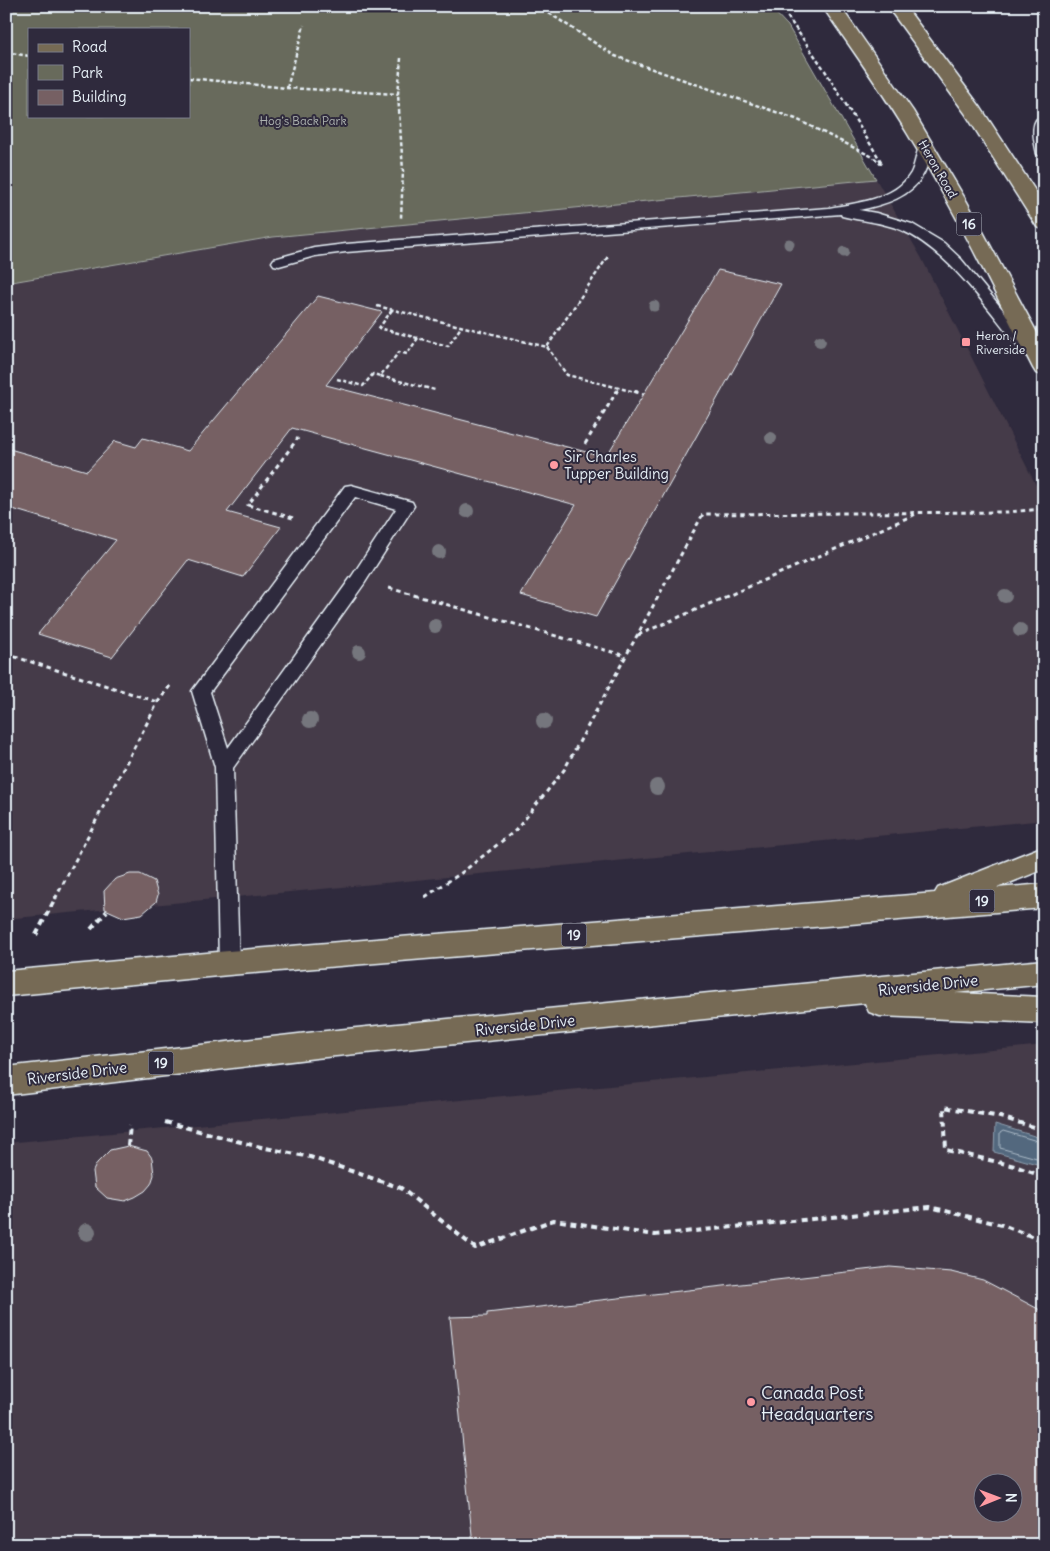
<svg xmlns="http://www.w3.org/2000/svg" width="1050" height="1551" viewBox="0 0 1050 1551" font-family="Delius,sans-serif">
  <rect width="100%" height="100%" fill="#2f2a3d"/>
  <filter id="ink" filterUnits="userSpaceOnUse"><feTurbulence type="fractalNoise" baseFrequency=".02" numOctaves="2"/><feDisplacementMap in="SourceGraphic" scale="10" xChannelSelector="R" yChannelSelector="G"/><feConvolveMatrix kernelMatrix="1 2 1 2 8 2 1 2 1" color-interpolation-filters="sRGB"/></filter>
  <g filter="url(#ink)">
    <!-- built -->
    <g fill="#443a48" fill-rule="evenodd">
      <polygon points="876,179 921,257 1044,501 1044,816 1035,821 6,919 6,283 273,237"/>
      <path d="M 1044,1045 L 1044,1545 L 6,1545 L 6,1143 ZM 982,1484 L 1012,1484 L 1012,1514 L 982,1514 Z"/>
    </g>
    <!-- green -->
    <path fill="#686a5b" stroke="#a8aeaa" fill-rule="evenodd" d="M 6,6 L 769,6 L 788,26 L 876,179 L 273,237 L 6,283 ZM 29,29 L 189,29 L 189,116 L 29,116 Z"/>
    <!-- water -->
    <polygon fill="#52687e" stroke="#8e9faf" points="995,1124 1044,1139 1044,1166 994,1152"/>
    <g fill="none" stroke-linecap="round" stroke-linejoin="round">
      <!-- shore -->
      <polyline stroke="#acbac7" stroke-width="1" points="1044,1143 1003,1131 1000,1133 1000,1148 1044,1160"/>
    </g>
    <!-- building -->
    <g fill="#766063" stroke="#e8f1f8" fill-rule="evenodd">
      <polygon points="718,270 781,284 596,617 521,595 576,505 292,428 227,512 281,527 243,577 188,560 112,657 38,634 116,540 6,507 6,448 87,471 115,441 136,447 143,438 188,451 318,296 382,312 326,385 606,457"/>
      <polygon points="130,874 140,874 154,881 158,895 156,902 142,914 123,917 105,909 104,891 115,879"/>
      <polygon points="128,1146 147,1151 152,1158 154,1175 151,1184 145,1191 135,1197 125,1201 107,1198 95,1187 93,1171 97,1163 110,1150"/>
      <path d="M 890,1267 L 951,1272 L 983,1280 L 1044,1312 L 1044,1545 L 473,1545 L 450,1317 L 487,1316 L 487,1313 ZM 982,1484 L 1012,1484 L 1012,1514 L 982,1514 Z"/>
    </g>
    <g fill="none" stroke-linecap="round" stroke-linejoin="round">
      <!-- service casing -->
      <g stroke="#e8f1f8" stroke-width="3">
        <g id="service">
          <path d="M 1044,115 L 1044,158 L 1037,154 C 1035,143 1027,119 1044,115 Z"/>
          <path d="M 926,143 L 933,147 C 930,155 928,165 924,173 C 912,197 884,205 859,210 L 876,213 L 912,224 L 944,243 L 961,259 L 1036,350 L 1039,353 L 1036,356 L 1026,356 C 993,316 949,250 901,230 C 882,222 862,221 842,216 L 841,214 L 346,252 L 315,256 L 279,266 L 274,265 L 272,262 L 274,259 L 314,248 L 346,244 L 829,208 C 856,203 895,200 911,173 C 915,165 916,155 919,147 Z"/>
          <path d="M 351,485 L 412,502 L 414,506 L 364,584 L 233,768 L 239,963 L 236,969 L 229,971 L 222,969 L 219,963 L 215,767 L 192,691 L 345,486 ZM 355,497 L 396,509 L 352,576 L 228,748 L 210,692 Z"/>
        </g>
      </g>
      <!-- primary casing -->
      <g stroke="#e8f1f8" stroke-width="3">
        <g id="primary">
          <path d="M 822,6 L 840,6 L 913,111 L 967,202 L 1044,346 L 1044,375 L 1036,373 L 1033,368 C 995,294 959,217 915,146 C 887,98 854,52 822,6 Z"/>
          <polygon points="887,6 905,6 981,108 1038,195 1044,205 1044,229 1037,227 965,113"/>
          <polygon points="1044,846 1044,869 997,888 1044,884 1044,908 229,975 6,996 6,971 229,951 935,893 938,888"/>
          <polygon points="1044,960 1044,984 955,993 1044,997 1044,1023 880,1016 869,1012 865,1003 316,1058 6,1095 6,1067 316,1032"/>
        </g>
      </g>
      <!-- path-far2 -->
      <g stroke="#e8f1f8" stroke-width="2.5" stroke-dasharray="4 2.5" stroke-linecap="butt">
        <polyline points="538,6 615,56 796,119 873,157 883,165"/>
        <polyline points="780,6 824,69 882,163"/>
        <polyline points="6,52 29,56"/>
        <polyline points="401,58 398,94 403,171 401,218"/>
        <polyline points="189,78 287,88 398,94"/>
        <polyline points="287,88 304,25"/>
        <polyline points="377,306 547,347 609,255"/>
        <polyline points="392,310 379,328 448,346 461,327"/>
        <polyline points="418,338 407,354 399,352 380,376 435,390"/>
        <polyline points="547,347 567,375 639,393"/>
        <polyline points="337,379 363,386 373,374 380,376"/>
        <polyline points="616,393 619,388"/>
      </g>
      <!-- path-far1 -->
      <g stroke="#e8f1f8" stroke-width="3" stroke-dasharray="4.5 4" stroke-linecap="butt">
        <polyline points="634,391 644,394"/>
        <polyline points="585,444 617,391"/>
        <polyline points="293,518 248,505 298,438"/>
        <polyline points="389,588 626,656"/>
        <polyline points="638,635 916,514"/>
        <polyline points="6,654 158,702"/>
        <polyline points="425,897 464,871 516,830 564,770 703,514 1008,512 1042,509"/>
        <polyline points="55,899 158,702 172,683"/>
      </g>
      <!-- path -->
      <g stroke="#e8f1f8" stroke-width="4" stroke-dasharray="6 4.5" stroke-linecap="butt">
        <polyline points="91,929 107,911"/>
        <polyline points="36,935 56,897"/>
        <polyline points="165,1122 256,1146 310,1157 401,1188 475,1248 554,1220 655,1235 930,1207 1002,1225 1044,1241"/>
        <polyline points="1044,1130 1000,1117 944,1107 946,1150 1015,1166 1044,1177"/>
        <polyline points="128,1146 130,1125"/>
      </g>
      <!-- service -->
      <use href="#service" fill="#2f2a3d" fill-rule="evenodd"/>
      <!-- primary -->
      <use href="#primary" fill="#766a54" fill-rule="evenodd"/>
    </g>
    <!-- trees -->
    <g fill="#75767d">
      <circle cx="789" cy="244" r="5.5"/>
      <circle cx="844" cy="252" r="5.5"/>
      <circle cx="654" cy="306" r="5.5"/>
      <circle cx="820" cy="341" r="6"/>
      <circle cx="771" cy="438" r="6"/>
      <circle cx="467" cy="511" r="7"/>
      <circle cx="439" cy="552" r="7"/>
      <circle cx="1005" cy="596" r="7"/>
      <circle cx="435" cy="626" r="7"/>
      <circle cx="1020" cy="630" r="7"/>
      <circle cx="359" cy="652" r="7"/>
      <circle cx="310" cy="720" r="8"/>
      <circle cx="544" cy="721" r="8"/>
      <circle cx="657" cy="787" r="8"/>
      <circle cx="87" cy="1232" r="9"/>
    </g>
  </g>
  <!-- markers -->
  <g fill="#ff9aa2" stroke="#2f2a3d" stroke-width="2">
    <rect x="961" y="337" width="10" height="10" rx="2.5"/>
    <circle cx="554" cy="465" r="5"/>
    <circle cx="751" cy="1402" r="5"/>
  </g>
  <g text-anchor="middle" dominant-baseline="central" stroke-width="4" stroke-linejoin="round" paint-order="stroke">
    <!-- far-park labels -->
    <g font-size="12" fill="#aeb4b1" stroke="#2f2a3d">
      <text x="303" y="120">Hog's Back Park</text>
    </g>
    <!-- far-street labels -->
    <g font-size="12" fill="#e8f1f8" stroke="#2f2a3d">
      <text transform="translate(938 169) rotate(60)">Heron Road</text>
    </g>
    <!-- far-poi labels -->
    <g font-size="12" fill="#e8f1f8" stroke="#2f2a3d" text-anchor="start">
      <text x="976" y="335">Heron /<tspan x="976" dy="14">Riverside</tspan></text>
    </g>
    <!-- shield labels -->
    <g fill="#2f2a3d" stroke="#b0b5c0" stroke-width="1">
      <rect x="956.5" y="212.5" width="25" height="23" rx="4"/>
      <rect x="969.5" y="889.5" width="25" height="23" rx="4"/>
      <rect x="561.5" y="923.5" width="25" height="23" rx="4"/>
      <rect x="148.5" y="1051.5" width="25" height="23" rx="4"/>
    </g>
    <g font-size="14" font-weight="bold" fill="#e8f1f8">
      <text x="969" y="224">16</text>
      <text x="982" y="901">19</text>
      <text x="574" y="935">19</text>
      <text x="161" y="1063">19</text>
    </g>
    <!-- poi labels -->
    <g font-size="15" fill="#e8f1f8" stroke="#2f2a3d" text-anchor="start">
      <text x="564" y="456">Sir Charles<tspan x="564" dy="17">Tupper Building</tspan></text>
    </g>
    <!-- street labels -->
    <g font-size="15" fill="#e8f1f8" stroke="#2f2a3d">
      <text transform="translate(928 985) rotate(-6)">Riverside Drive</text>
      <text transform="translate(525 1025) rotate(-6)">Riverside Drive</text>
      <text transform="translate(77 1073) rotate(-7)">Riverside Drive</text>
    </g>
    <!-- near-poi labels -->
    <g font-size="18" fill="#e8f1f8" stroke="#2f2a3d" text-anchor="start">
      <text x="761" y="1392">Canada Post<tspan x="761" dy="21">Headquarters</tspan></text>
    </g>
  </g>
  <!-- margin -->
  <rect width="1050" height="1551" fill="none" stroke="#2f2a3d" stroke-width="25"/>
  <rect x="12" y="12" width="1025" height="1526" fill="none" stroke="#e8f1f8" stroke-width="2" filter="url(#ink)"/>
  <!-- legend -->
  <rect x="28" y="28" width="162" height="90" fill="#2f2a3d" stroke="#797a88"/>
  <rect x="38" y="44" width="25" height="8" fill="#766a54" stroke="#797a88"/>
  <text x="72" y="52" font-size="15" fill="#e8f1f8">Road</text>
  <rect x="38" y="65" width="25" height="15" fill="#686a5b" stroke="#797a88"/>
  <text x="72" y="78" font-size="15" fill="#e8f1f8">Park</text>
  <rect x="38" y="90" width="25" height="15" fill="#766063" stroke="#797a88"/>
  <text x="72" y="102" font-size="15" fill="#e8f1f8">Building</text>
  <!-- north arrow -->
  <g transform="translate(998 1498) rotate(89)"><circle r="24" fill="#2f2a3d" stroke="#797a88"/>
  <path d="M0-4L9 19L0 12L-9 19Z" fill="#ff9aa2"/>
  <text y="-8" font-size="14" font-weight="bold" text-anchor="middle" fill="#e8f1f8">N</text>
  </g>
</svg>
